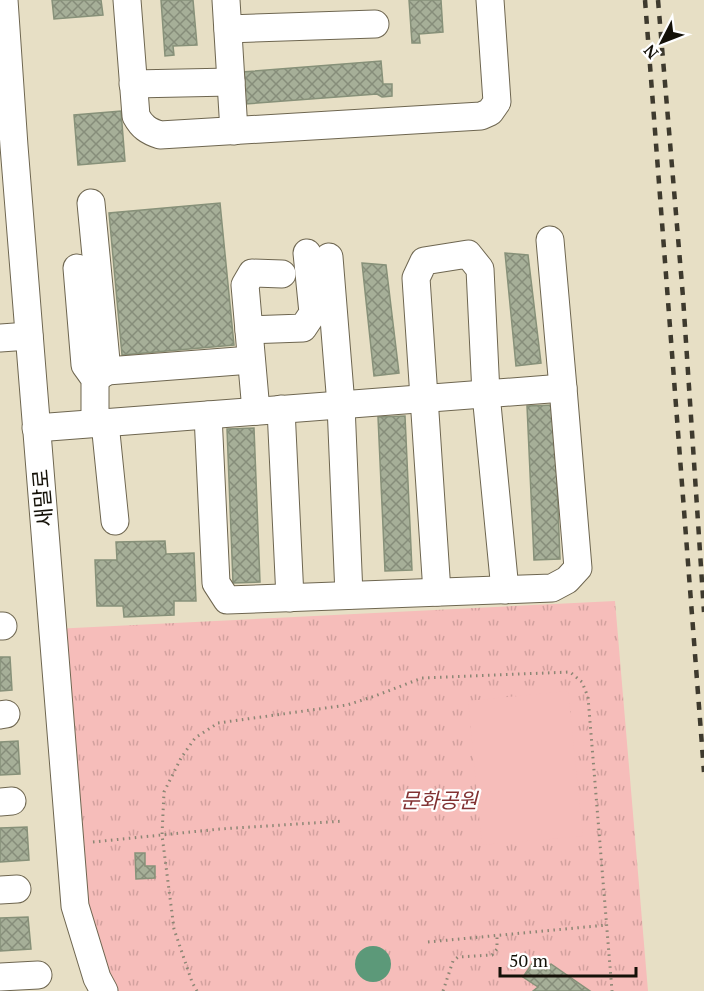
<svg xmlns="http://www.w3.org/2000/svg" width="704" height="991" viewBox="0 0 704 991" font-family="'PT Serif','Noto Sans KR',serif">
  <defs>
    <pattern id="park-tufts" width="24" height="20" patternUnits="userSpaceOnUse" patternTransform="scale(1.5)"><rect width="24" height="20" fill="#f6bdba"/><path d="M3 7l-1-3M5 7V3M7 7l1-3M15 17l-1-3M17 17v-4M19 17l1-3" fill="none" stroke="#d2a19e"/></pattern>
    <pattern id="building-cross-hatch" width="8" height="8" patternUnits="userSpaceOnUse" patternTransform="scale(1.5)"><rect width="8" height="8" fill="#a6af98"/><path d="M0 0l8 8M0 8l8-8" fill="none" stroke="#868d7a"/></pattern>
  </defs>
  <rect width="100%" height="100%" fill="#e7dfc5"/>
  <!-- park -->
  <polygon fill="url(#park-tufts)" points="615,601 648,991 104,991 97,978 53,629"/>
  <!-- pitch -->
  <polygon fill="#f6bdba" points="568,691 583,836 482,845 468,701"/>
  <!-- water -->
  <circle fill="#5c9979" cx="373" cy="964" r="18"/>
  <!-- building -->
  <g fill="url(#building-cross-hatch)" stroke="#879179" stroke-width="1.5">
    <polygon points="52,0 101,0 103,15 54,19"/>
    <polygon points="161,0 193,0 197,45 173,46 174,55 165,56"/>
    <polygon points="409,0 441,0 443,32 419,34 420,43 412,43"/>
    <polygon points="381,61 383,84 392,84 392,96 382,97 377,94 245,104 242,72"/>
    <polygon points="121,111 125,161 78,165 74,115"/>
    <polygon points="220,203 234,345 122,355 109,213"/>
    <polygon points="505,253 528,255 541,363 516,366"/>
    <polygon points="362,263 386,265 399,373 374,376"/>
    <polygon points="554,405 560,559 534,560 527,406"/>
    <polygon points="405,416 412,570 385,571 378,417"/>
    <polygon points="254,428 260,582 233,583 227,429"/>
    <polygon points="165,541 166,554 194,553 196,601 174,601 174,615 124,617 123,606 97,606 95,560 117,560 116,542"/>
    <polygon points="0,657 10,657 12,690 0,691"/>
    <polygon points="18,741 20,774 0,775 0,742"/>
    <polygon points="27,827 29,860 0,862 0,828"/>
    <polygon points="135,853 145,853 145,866 155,866 155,878 136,879"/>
    <polygon points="28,917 31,949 0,951 0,918"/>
    <polygon points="533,962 546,971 551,964 590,991 533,991 538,987 523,977"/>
  </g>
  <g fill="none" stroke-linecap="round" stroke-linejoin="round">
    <!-- minor casing -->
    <g stroke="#6e6650" stroke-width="29">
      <g id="minor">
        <polyline points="4,0 14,146 75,906 97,978 104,991"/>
        <path d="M 127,0 L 136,116 C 142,127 148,131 160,135 L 481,116 L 490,112 L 497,102 L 490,0"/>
        <polyline points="226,0 234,131"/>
        <polyline points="228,29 375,24"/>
        <polyline points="133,84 231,82"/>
        <polyline points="91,203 107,371 95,379"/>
        <polyline points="329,257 341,405 349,595"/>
        <polyline points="77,268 85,365 95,379 95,423"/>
        <polyline points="249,330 303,328 313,313 307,253"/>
        <polyline points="0,338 29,336"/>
        <polyline points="107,371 251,360"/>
        <polyline points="281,409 290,598"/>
        <polyline points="256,411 245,285 252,273 282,274"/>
        <polyline points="208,415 216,583 227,600 552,588 567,580 578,568 563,388 550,240"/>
        <polyline points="105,423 115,521"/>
        <polyline points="36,428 563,388"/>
        <polyline points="437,592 416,278 424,261 468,254 480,269 486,394 505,590"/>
        <polyline points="0,626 3,626"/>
        <polyline points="0,715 6,714"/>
        <polyline points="0,802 12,801"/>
        <polyline points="0,890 17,889"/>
        <polyline points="0,977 38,975"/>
      </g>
    </g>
    <!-- path -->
    <g stroke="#8c8674" stroke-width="3" stroke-dasharray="1.5 4.5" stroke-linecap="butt">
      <polyline points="93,842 220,829 344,821"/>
      <polyline points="428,942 607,925"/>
      <polyline points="197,991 192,982 174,929 162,835 164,792 181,758 195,738 218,723 347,705 375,696 422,678 570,672 582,682 588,697 612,991"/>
      <polyline points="443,991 453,961 458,957 492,955 497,949 497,936"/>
    </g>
    <!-- minor -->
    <use href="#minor" stroke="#fff" stroke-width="27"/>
    <!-- rail -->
    <g stroke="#3e3a2e" stroke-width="4.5" stroke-dasharray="8 8" stroke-linecap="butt">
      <polyline points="645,0 704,772"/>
      <polyline points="658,0 683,297 704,612"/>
    </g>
  </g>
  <g text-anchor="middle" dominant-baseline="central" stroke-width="4.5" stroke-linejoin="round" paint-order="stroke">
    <!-- street labels -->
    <g font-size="21" fill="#141108" stroke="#fff">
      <text transform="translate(42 498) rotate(-95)">새말로</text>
    </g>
    <!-- park labels -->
    <g font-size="21" font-style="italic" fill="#823233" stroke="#fff">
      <text x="439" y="800">문화공원</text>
    </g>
  </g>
  <!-- north arrow -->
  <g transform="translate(662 42) rotate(228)" stroke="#ffffff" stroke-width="4.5" paint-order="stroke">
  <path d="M0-4.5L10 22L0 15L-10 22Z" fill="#141108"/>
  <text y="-9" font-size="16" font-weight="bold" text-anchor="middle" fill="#141108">N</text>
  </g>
  <!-- scale -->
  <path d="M500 967v9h136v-9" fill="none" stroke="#141108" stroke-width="3"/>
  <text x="509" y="967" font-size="18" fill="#141108" stroke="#ffffff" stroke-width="4.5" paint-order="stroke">50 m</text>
</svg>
